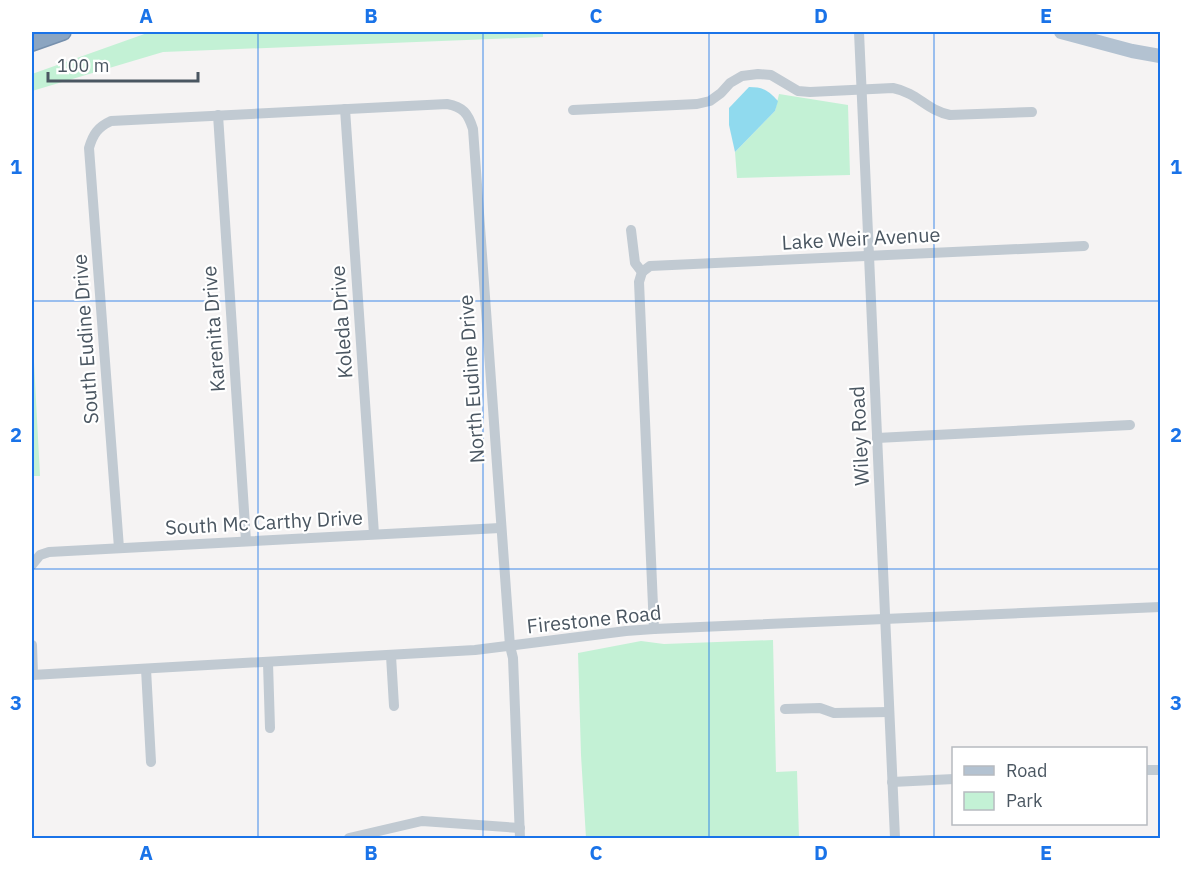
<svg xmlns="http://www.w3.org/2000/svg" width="1192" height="870" viewBox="0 0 1192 870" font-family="'IBM Plex Sans',sans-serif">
  <rect width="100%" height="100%" fill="#f5f3f3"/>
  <!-- green -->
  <g fill="#c3f1d5">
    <polygon points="150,32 543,32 543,37 163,52 32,91 32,74"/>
    <polygon points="779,94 848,105 850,175 737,178 735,152 775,111"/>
    <polygon points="32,324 40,476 32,476"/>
    <polygon points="773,640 776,772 797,771 799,838 586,838 581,755 578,653 641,641 664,644"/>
  </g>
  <!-- water -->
  <path fill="#90daee" d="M 749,87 C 763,87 768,90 778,101 L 775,111 L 735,152 L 729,125 L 729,108 Z"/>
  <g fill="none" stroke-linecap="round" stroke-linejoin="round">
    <!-- highway casing -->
    <g stroke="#7690ad" stroke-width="18">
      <polyline id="highway" points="32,43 63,32"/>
    </g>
    <!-- minor -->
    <g stroke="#c1cad2" stroke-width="10">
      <polyline points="859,32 895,838"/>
      <polyline points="345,109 374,534"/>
      <path d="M 573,110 L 697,104 L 710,101 L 721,93 L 730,83 L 742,76 L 758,74 L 771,75 L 798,91 L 810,92 L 893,88 C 918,93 926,110 950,115 L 1032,112"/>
      <polyline points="218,115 246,541"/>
      <polyline points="631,230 635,263 642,272"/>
      <polyline points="642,272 650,266 1084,246"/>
      <polyline points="642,272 639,282 654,629"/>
      <polyline points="877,438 1130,425"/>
      <path d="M 119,548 L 89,148 C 93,134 98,127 111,121 L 447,104 C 463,107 468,113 473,129 C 484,301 496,473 510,646 L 513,658 L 520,838"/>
      <polyline points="32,565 40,555 49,552 500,528"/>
      <polyline points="32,645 33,675"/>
      <polyline points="391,656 394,706"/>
      <polyline points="268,663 270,728"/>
      <polyline points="146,669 151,762"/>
      <polyline points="32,675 475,650 626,631 654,629 1160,607"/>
      <polyline points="785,709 820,708 834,713 889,712"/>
      <polyline points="1146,770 1160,770"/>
      <polyline points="892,782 954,779"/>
      <polyline points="349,838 422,821 520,828"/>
    </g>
    <!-- major -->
    <polyline stroke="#b3c2d1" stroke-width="14" points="1061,32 1132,51 1160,56"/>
    <!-- highway -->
    <use href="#highway" stroke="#8ba5c1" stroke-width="15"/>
  </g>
  <!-- grid -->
  <path fill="none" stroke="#1a73e8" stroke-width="1.5" stroke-opacity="0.55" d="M 258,32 L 258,838M 483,32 L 483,838M 709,32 L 709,838M 934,32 L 934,838M 32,301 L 1160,301M 32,569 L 1160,569"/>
  <g text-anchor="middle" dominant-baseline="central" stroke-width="4.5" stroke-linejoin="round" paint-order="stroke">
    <!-- street labels -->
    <g font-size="20" fill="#4a5661" stroke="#fff">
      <text transform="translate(861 238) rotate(-3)">Lake Weir Avenue</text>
      <text transform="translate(341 322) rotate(-94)">Koleda Drive</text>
      <text transform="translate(213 329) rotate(-94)">Karenita Drive</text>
      <text transform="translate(85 339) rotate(-94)">South Eudine Drive</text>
      <text transform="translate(471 379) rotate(-94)">North Eudine Drive</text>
      <text transform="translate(859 436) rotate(-93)">Wiley Road</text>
      <text transform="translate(264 522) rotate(-3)">South Mc Carthy Drive</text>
      <text transform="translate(594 619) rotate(-6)">Firestone Road</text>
    </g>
  </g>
  <!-- border -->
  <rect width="1192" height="870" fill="none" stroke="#ffffff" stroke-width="66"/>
  <!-- legend -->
  <rect x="952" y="747" width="195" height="78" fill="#ffffff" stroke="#b7bbc0" stroke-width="1.5"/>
  <rect x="964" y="766" width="30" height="9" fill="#b3c2d1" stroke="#b7bbc0" stroke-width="1.5"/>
  <text x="1006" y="777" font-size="18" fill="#4a5661">Road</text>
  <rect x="964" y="792" width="30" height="18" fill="#c3f1d5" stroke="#b7bbc0" stroke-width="1.5"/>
  <text x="1006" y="807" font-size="18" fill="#4a5661">Park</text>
  <!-- scale -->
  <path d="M48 72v9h150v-9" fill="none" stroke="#4a5661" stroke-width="3"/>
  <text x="57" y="72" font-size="18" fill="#4a5661" stroke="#ffffff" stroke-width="4.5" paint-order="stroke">100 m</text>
  <rect x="33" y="33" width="1126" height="804" fill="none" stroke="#1a73e8" stroke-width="2"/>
  <g font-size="20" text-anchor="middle" font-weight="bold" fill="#1a73e8">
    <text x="146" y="23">A</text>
    <text x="371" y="23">B</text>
    <text x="596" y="23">C</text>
    <text x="821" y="23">D</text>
    <text x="1046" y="23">E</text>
    <text x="16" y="174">1</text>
    <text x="1176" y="174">1</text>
    <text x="16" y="442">2</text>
    <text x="1176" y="442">2</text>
    <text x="16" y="710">3</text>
    <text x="1176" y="710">3</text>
    <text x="146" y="860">A</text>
    <text x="371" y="860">B</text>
    <text x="596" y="860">C</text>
    <text x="821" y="860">D</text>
    <text x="1046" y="860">E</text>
  </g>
</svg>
